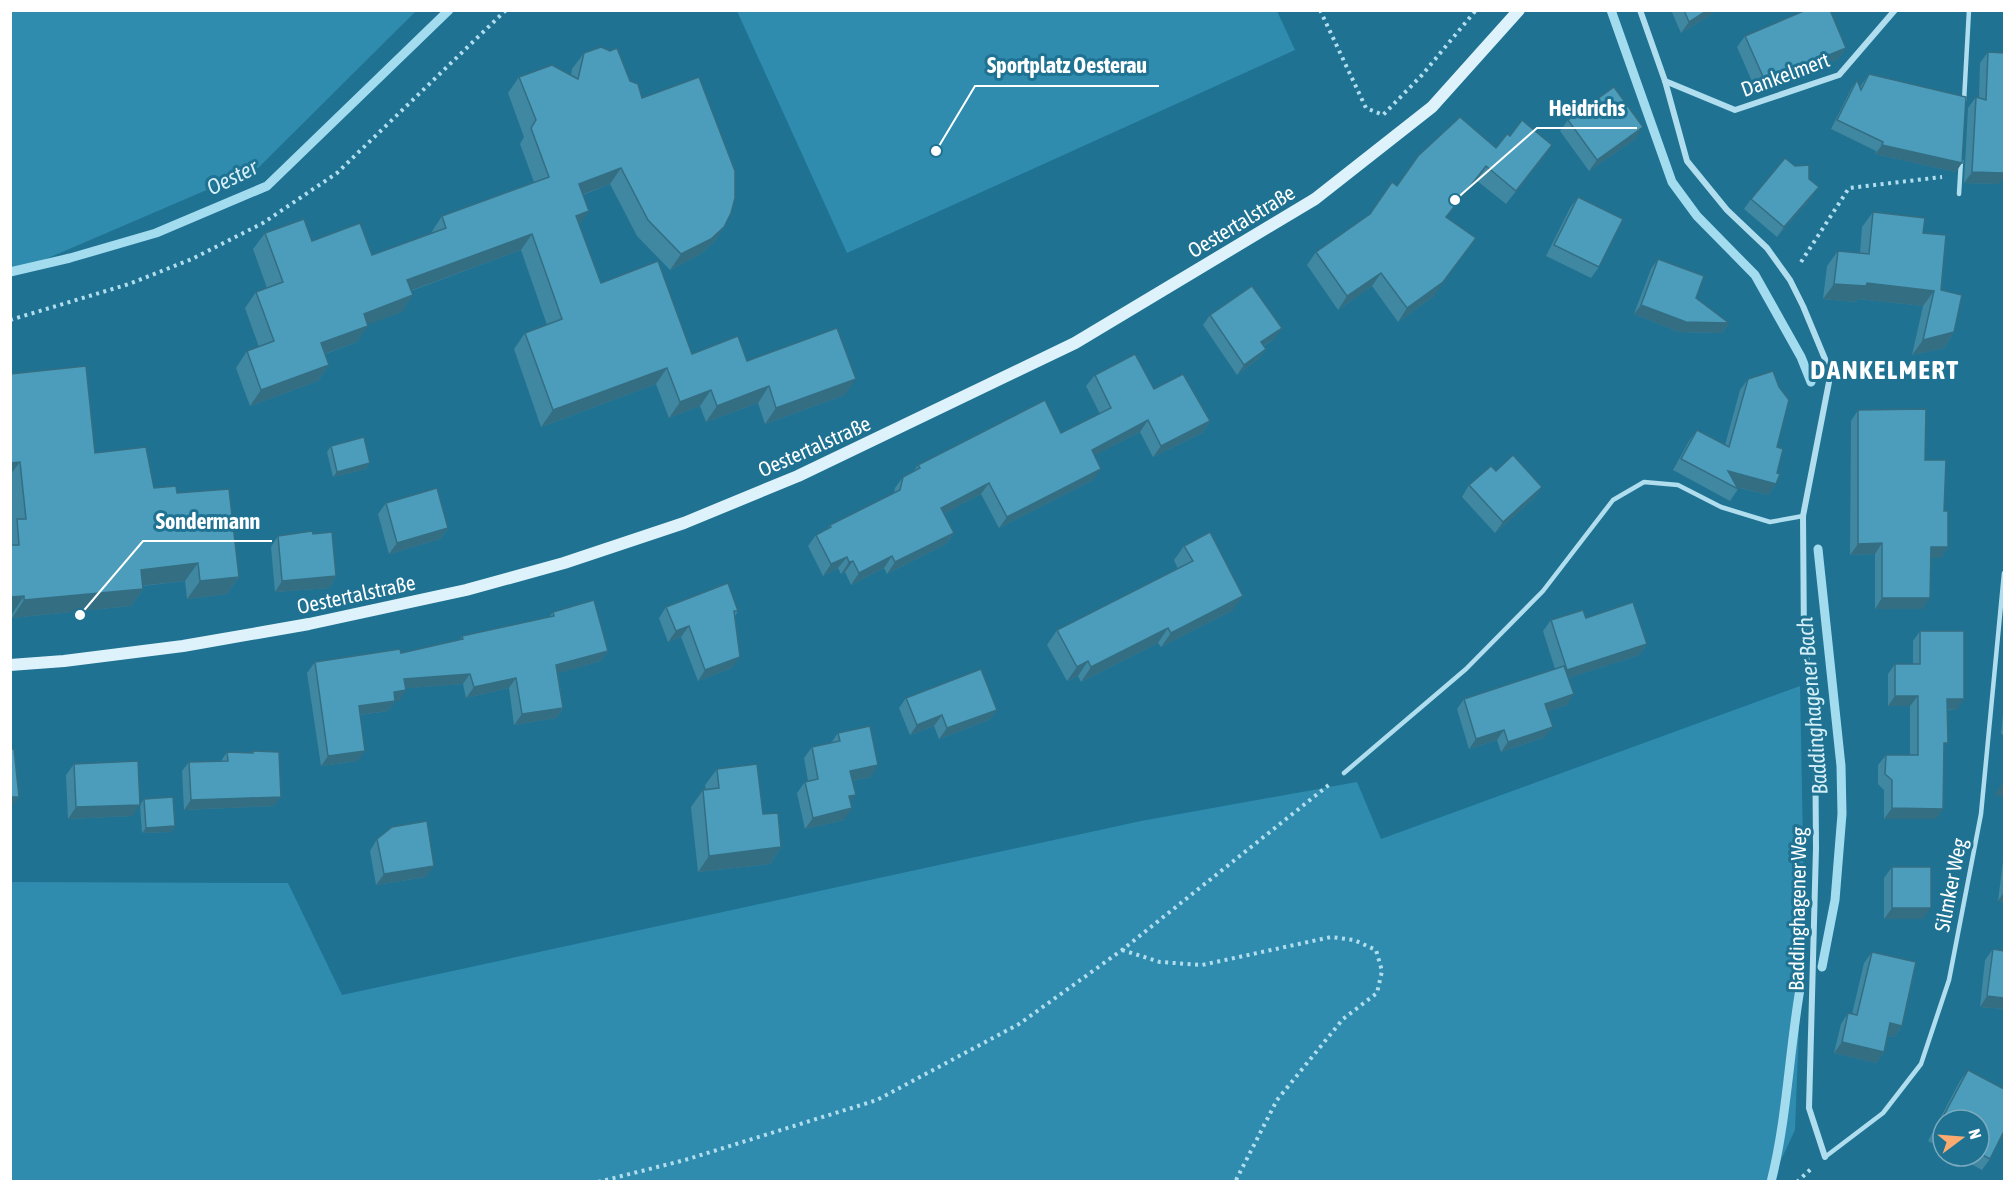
<svg xmlns="http://www.w3.org/2000/svg" width="2015" height="1192" viewBox="0 0 2015 1192" font-family="'Asap Condensed',sans-serif">
  <rect width="100%" height="100%" fill="#1f7292"/>
  <!-- green -->
  <g fill="#2f8cae">
    <polygon points="11,10 416,10 416,11 258,168 11,274"/>
    <polygon points="737,11 1277,11 1295,50 847,253"/>
    <polygon points="1800,686 1804,896 1795,1130 1771,1181 11,1181 11,882 288,883 342,995 1141,821 1357,782 1381,839"/>
  </g>
  <g fill="none" stroke-linecap="round" stroke-linejoin="round">
    <!-- stream -->
    <g stroke="#a4dcef" stroke-width="9">
      <polyline points="1611,10 1672,182 1697,216 1755,275 1801,357 1811,382"/>
      <polyline points="10,272 70,258 156,233 267,186 449,10"/>
      <polyline points="1818,549 1841,766 1842,814 1835,900 1822,967"/>
      <path d="M 1771,1182 C 1787,1119 1789,1053 1800,989"/>
    </g>
    <!-- path -->
    <g stroke="#b0deee" stroke-width="4" stroke-dasharray="3 4.5" stroke-linecap="butt">
      <polyline points="1320,10 1366,108 1383,115 1422,75 1476,10"/>
      <polyline points="1801,262 1849,188 1942,177"/>
      <polyline points="10,320 129,284 192,259 263,223 337,173 506,10"/>
      <polyline points="1122,950 1160,962 1202,965 1331,937 1354,940 1376,950 1382,971 1377,993 1343,1019 1277,1100 1235,1182"/>
      <polyline points="598,1182 685,1160 877,1100 1019,1024 1122,950 1330,784"/>
      <polyline points="1797,1182 1812,1168"/>
    </g>
    <!-- service -->
    <g stroke="#b0deee" stroke-width="4.5">
      <polyline points="1964,101 1969,10"/>
      <polyline points="1959,194 1961,160"/>
      <polyline points="1344,773 1466,669 1543,591 1613,500 1644,482 1678,485 1721,507 1770,522 1803,516"/>
      <polyline points="1825,1157 1883,1113 1921,1064 1949,980 1981,814 2004,573"/>
    </g>
    <!-- minor -->
    <g stroke="#b0deee" stroke-width="6">
      <polyline points="1640,10 1665,81 1687,161 1727,210 1767,248 1790,280 1803,306 1825,359 1829,382 1803,516 1804,642 1815,716 1816,848 1809,1108 1825,1157"/>
      <polyline points="1665,81 1735,110 1839,75 1895,10"/>
    </g>
    <!-- secondary -->
    <polyline stroke="#ddf2fa" stroke-width="12" points="10,665 64,661 183,646 309,624 466,590 564,563 684,523 798,476 1075,343 1315,199 1432,107 1519,10"/>
  </g>
  <!-- wall -->
  <g fill="#4087a1">
    <polygon points="1671,10 1714,10 1712,14 1681,33"/>
    <polygon points="1745,36 1846,48 1838,59 1757,93 1737,47"/>
    <polygon points="1988,52 1999,184 1964,183 1968,108 1976,97 1979,98 1980,63"/>
    <polygon points="584,53 630,81 642,98 724,227 713,243 699,255 670,270 637,236 610,184 583,195 579,225 601,283 692,354 747,361 845,395 765,424 758,403 706,422 700,406 669,418 656,384 541,427 514,349 525,333 547,325 521,250 411,291 402,312 368,324 357,342 325,354 329,365 318,381 250,406 236,368 247,351 259,347 245,308 256,292 267,288 253,249 265,233 312,241 372,255 431,233 442,216 534,182 520,144 524,137 508,93 519,77 571,76 572,69"/>
    <polygon points="1869,74 1956,172 1875,154 1876,151 1831,129 1851,89 1857,80 1860,87"/>
    <polygon points="1568,120 1635,139 1589,171 1560,131"/>
    <polygon points="1496,148 1543,158 1506,204 1476,180 1446,217 1434,296 1398,322 1372,286 1338,310 1307,265 1316,252 1369,215 1397,186"/>
    <polygon points="1809,179 1812,197 1777,237 1744,209 1751,199"/>
    <polygon points="1578,197 1599,267 1591,278 1546,256 1570,208"/>
    <polygon points="1873,212 1923,233 1954,332 1944,348 1912,355 1923,306 1858,299 1856,302 1823,299 1827,266 1838,251 1860,253 1862,227"/>
    <polygon points="1658,259 1696,298 1729,323 1722,333 1679,332 1634,314 1651,269"/>
    <polygon points="1210,315 1274,339 1264,346 1266,349 1258,359 1237,375 1203,325"/>
    <polygon points="10,374 95,453 154,488 177,493 239,577 227,594 187,599 185,581 143,586 143,589 131,606 12,618 12,614 10,614 10,528 12,526 10,509"/>
    <polygon points="1095,375 1154,389 1210,421 1202,433 1153,457 1140,432 1095,455 1093,480 999,528 981,494 944,514 954,533 946,544 887,574 884,568 851,585 845,572 841,574 838,568 823,576 808,546 816,535 827,530 830,525 894,493 895,488 903,477 913,472 918,465 1061,433 1100,414 1086,386"/>
    <polygon points="1748,379 1777,447 1777,473 1776,484 1768,495 1736,487 1738,489 1730,501 1673,470 1689,441 1697,430 1725,445 1740,390"/>
    <polygon points="1858,410 1925,460 1944,511 1948,547 1941,558 1931,558 1923,609 1875,609 1875,554 1850,555 1851,421"/>
    <polygon points="331,446 370,463 366,469 333,477 327,452"/>
    <polygon points="1496,471 1542,487 1534,498 1495,533 1462,497 1469,485"/>
    <polygon points="386,503 448,528 440,539 389,554 378,514"/>
    <polygon points="278,536 336,576 329,588 275,592 271,547"/>
    <polygon points="1184,546 1233,610 1161,647 1158,643 1081,682 1078,676 1067,681 1047,645 1057,630 1178,569 1174,560"/>
    <polygon points="666,607 738,611 735,616 732,668 698,681 681,637 668,642 659,618"/>
    <polygon points="553,612 608,651 601,661 558,673 563,708 556,718 514,725 509,688 466,698 463,684 406,688 399,701 395,701 388,711 360,715 358,761 321,766 307,673 315,662 401,653 460,640 462,636 549,617"/>
    <polygon points="1586,618 1647,644 1639,655 1568,678 1567,705 1547,711 1545,737 1501,752 1497,740 1469,749 1457,709 1464,699 1555,669 1543,631 1551,620"/>
    <polygon points="1920,631 1957,710 1948,710 1936,819 1884,819 1884,790 1878,784 1878,765 1886,755 1910,755 1910,706 1888,706 1888,674 1895,664 1913,664 1913,641"/>
    <polygon points="906,698 997,710 989,720 939,739 934,726 910,735 899,708"/>
    <polygon points="2004,704 2004,735 2001,734"/>
    <polygon points="838,733 871,777 852,781 850,802 844,820 805,829 797,793 805,782 808,781 804,758 812,747 831,743"/>
    <polygon points="252,751 274,806 184,810 182,771 189,762 221,761 227,752 251,753"/>
    <polygon points="74,764 132,816 68,819 66,775"/>
    <polygon points="717,769 763,814 781,847 770,864 698,872 691,807 703,790 706,790 705,785"/>
    <polygon points="144,799 175,826 171,832 142,833 140,805"/>
    <polygon points="377,839 426,877 376,885 370,851"/>
    <polygon points="2004,853 2004,902 1998,901"/>
    <polygon points="1892,867 1923,919 1884,919 1884,878"/>
    <polygon points="2004,944 2004,1009 1980,1007 1985,960 1993,949 2004,950"/>
    <polygon points="1872,952 1902,1026 1894,1037 1887,1036 1884,1052 1876,1063 1834,1053 1841,1024 1848,1013 1852,1014 1864,963"/>
    <polygon points="1968,1070 1990,1159 1982,1170 1956,1156 1979,1156 1979,1120 1943,1120 1943,1149 1928,1141 1960,1081"/>
  </g>
  <!-- shaded-wall -->
  <g fill="#346e83">
    <polygon points="1708,10 1714,10 1712,14 1681,33 1689,22"/>
    <polygon points="1846,48 1838,59 1757,93 1765,81"/>
    <polygon points="1643,127 1635,139 1589,171 1597,160"/>
    <polygon points="1552,145 1543,158 1506,204 1516,191"/>
    <polygon points="1882,145 1962,163 1956,172 1875,154"/>
    <polygon points="1486,166 1476,180 1436,230 1446,217"/>
    <polygon points="621,168 610,184 568,200 579,184"/>
    <polygon points="1972,172 2004,173 2004,177 1999,184 1964,183"/>
    <polygon points="1819,187 1812,197 1777,237 1784,227"/>
    <polygon points="589,211 578,227 576,216"/>
    <polygon points="724,227 713,243 699,255 670,270 681,254"/>
    <polygon points="532,234 521,250 396,296 407,280"/>
    <polygon points="1466,251 1434,296 1398,322 1407,308"/>
    <polygon points="1381,273 1372,286 1338,310 1347,296"/>
    <polygon points="1867,283 1934,291 1923,306 1858,299 1856,302 1823,299 1834,284"/>
    <polygon points="413,295 402,312 353,330 364,314"/>
    <polygon points="1641,305 1729,323 1722,333 1679,332 1634,314"/>
    <polygon points="368,326 357,342 310,359 321,343"/>
    <polygon points="1282,328 1274,339 1254,352 1261,342"/>
    <polygon points="1954,332 1944,348 1912,355 1923,340"/>
    <polygon points="1266,349 1258,359 1237,375 1244,365"/>
    <polygon points="329,365 318,381 250,406 261,390"/>
    <polygon points="667,368 656,384 541,427 553,410"/>
    <polygon points="856,379 845,395 765,424 776,408"/>
    <polygon points="769,386 758,403 706,422 717,406"/>
    <polygon points="711,390 700,406 669,418 680,402"/>
    <polygon points="1148,420 1140,432 1084,461 1092,450"/>
    <polygon points="1210,421 1202,433 1153,457 1161,446"/>
    <polygon points="20,462 10,475 10,463"/>
    <polygon points="370,463 366,469 333,477 337,472"/>
    <polygon points="1101,469 1093,480 999,528 1007,517"/>
    <polygon points="1728,471 1776,484 1768,495 1729,485"/>
    <polygon points="989,483 981,494 933,520 941,508"/>
    <polygon points="1542,487 1534,498 1495,533 1503,522"/>
    <polygon points="448,528 440,539 389,554 397,543"/>
    <polygon points="954,533 946,544 887,574 895,562"/>
    <polygon points="1882,543 1875,554 1850,555 1858,544"/>
    <polygon points="1931,547 1948,547 1941,558 1923,558"/>
    <polygon points="892,556 884,568 851,585 859,573"/>
    <polygon points="847,557 838,568 823,576 831,564"/>
    <polygon points="853,561 845,572 841,574 849,562"/>
    <polygon points="198,563 185,581 129,587 141,570"/>
    <polygon points="336,576 329,588 275,592 282,581"/>
    <polygon points="239,577 227,594 187,599 200,581"/>
    <polygon points="143,589 131,606 12,618 24,600"/>
    <polygon points="24,596 12,614 10,614 10,597"/>
    <polygon points="1243,596 1233,610 1161,647 1171,633"/>
    <polygon points="1882,598 1930,598 1923,609 1875,609"/>
    <polygon points="689,626 681,637 668,642 676,631"/>
    <polygon points="1168,628 1158,643 1081,682 1091,667"/>
    <polygon points="1647,644 1639,655 1559,681 1567,670"/>
    <polygon points="608,651 601,661 549,676 556,665"/>
    <polygon points="740,657 732,668 698,681 705,670"/>
    <polygon points="1088,661 1078,676 1067,681 1077,667"/>
    <polygon points="470,674 463,684 397,689 404,679"/>
    <polygon points="516,678 509,688 466,698 474,687"/>
    <polygon points="406,690 399,701 395,701 388,711 351,716 359,706 394,692"/>
    <polygon points="1574,694 1567,705 1538,714 1545,704"/>
    <polygon points="1895,696 1918,696 1910,706 1888,706"/>
    <polygon points="1947,699 1964,699 1957,710 1940,709"/>
    <polygon points="563,708 556,718 514,725 522,714"/>
    <polygon points="997,710 989,720 939,739 947,728"/>
    <polygon points="942,715 934,726 910,735 917,725"/>
    <polygon points="1553,727 1545,737 1501,752 1508,742"/>
    <polygon points="1504,730 1497,740 1469,749 1476,739"/>
    <polygon points="365,751 358,761 321,766 328,756"/>
    <polygon points="878,765 871,777 842,783 850,771"/>
    <polygon points="2002,784 2004,785 2004,797 1994,795"/>
    <polygon points="856,795 848,806 849,796"/>
    <polygon points="10,797 19,797 10,809"/>
    <polygon points="281,797 274,806 184,810 191,800"/>
    <polygon points="140,805 132,816 68,819 76,807"/>
    <polygon points="852,808 844,820 805,829 813,818"/>
    <polygon points="1892,808 1943,809 1936,819 1884,819"/>
    <polygon points="175,826 171,832 142,833 146,828"/>
    <polygon points="781,847 770,864 698,872 709,856"/>
    <polygon points="434,866 426,877 376,885 384,874"/>
    <polygon points="2004,892 2004,902 1998,901"/>
    <polygon points="1892,908 1931,908 1923,919 1884,919"/>
    <polygon points="1987,996 2004,998 2004,1009 1980,1007"/>
    <polygon points="1890,1023 1902,1026 1894,1037 1882,1035"/>
    <polygon points="1842,1042 1884,1052 1876,1063 1834,1053"/>
  </g>
  <!-- building -->
  <g fill="#4b9dbb" stroke="#346e83" stroke-width="1.5">
    <polygon points="1684,10 1708,10 1689,22"/>
    <polygon points="1806,10 1830,10 1846,48 1765,81 1745,36"/>
    <polygon points="601,47 610,51 617,48 630,81 638,84 642,98 699,77 735,171 735,198 731,213 724,227 711,239 681,254 648,220 621,168 579,184 589,211 576,216 601,283 658,261 692,354 738,336 747,361 837,328 856,379 776,408 769,386 717,406 711,390 680,402 667,368 553,410 525,333 562,319 532,234 407,280 413,295 364,314 368,326 321,343 329,365 261,390 247,351 274,341 256,292 283,282 265,233 304,219 312,241 360,223 372,255 446,228 442,216 549,177 531,128 536,120 519,77 552,65 578,79 584,53"/>
    <polygon points="1988,52 2004,53 2004,173 1972,172 1976,97 1986,100"/>
    <polygon points="1869,74 1966,97 1962,163 1882,145 1883,142 1837,120 1857,80 1861,90"/>
    <polygon points="1614,87 1643,127 1597,160 1568,120"/>
    <polygon points="1460,117 1496,148 1507,134 1510,136 1522,120 1552,145 1516,191 1486,166 1446,217 1476,238 1443,282 1407,308 1381,273 1347,296 1316,252 1370,214 1392,182 1397,186 1418,156"/>
    <polygon points="1785,158 1795,166 1809,165 1809,179 1819,187 1784,227 1751,199"/>
    <polygon points="1578,197 1623,219 1599,267 1554,245"/>
    <polygon points="1873,212 1925,218 1923,233 1946,235 1941,290 1962,295 1954,332 1923,340 1934,291 1867,283 1866,286 1834,284 1838,251 1869,254"/>
    <polygon points="1658,259 1704,276 1696,298 1729,323 1686,322 1641,305"/>
    <polygon points="1252,286 1282,328 1261,342 1266,349 1244,365 1210,315"/>
    <polygon points="1135,354 1154,389 1183,374 1210,421 1161,446 1148,420 1092,450 1101,469 1007,517 989,483 941,508 954,533 895,562 892,556 859,573 853,561 849,562 847,557 831,564 816,535 831,527 830,525 900,490 903,477 920,468 918,465 1045,400 1061,433 1111,408 1095,375"/>
    <polygon points="86,366 95,453 146,447 154,488 176,486 177,493 229,489 239,577 200,581 198,563 141,570 143,589 24,600 24,596 10,597 10,545 19,545 17,519 26,519 20,462 10,463 10,374"/>
    <polygon points="1773,371 1779,387 1789,400 1777,447 1783,449 1777,473 1780,474 1776,484 1728,471 1738,489 1681,459 1697,430 1729,447 1748,379"/>
    <polygon points="1926,409 1925,460 1946,460 1944,511 1948,511 1948,547 1931,547 1930,598 1882,598 1882,543 1858,544 1858,410"/>
    <polygon points="364,437 370,463 337,472 331,446"/>
    <polygon points="1513,455 1542,487 1503,522 1469,485 1491,466 1496,471"/>
    <polygon points="437,488 448,528 397,543 386,503"/>
    <polygon points="312,531 313,534 332,532 336,576 282,581 278,536"/>
    <polygon points="1210,532 1243,596 1171,633 1168,628 1091,667 1088,661 1077,667 1057,630 1193,561 1184,546"/>
    <polygon points="728,583 738,611 734,611 740,657 705,670 689,626 676,631 666,607"/>
    <polygon points="594,600 608,651 556,665 563,708 522,714 516,678 474,687 470,674 404,679 406,690 394,692 395,701 359,706 365,751 328,756 315,662 400,649 401,653 463,639 462,636 554,616 553,612"/>
    <polygon points="1633,602 1647,644 1567,670 1551,620 1583,610 1586,618"/>
    <polygon points="1920,631 1964,631 1964,699 1947,699 1948,743 1944,743 1943,809 1892,808 1892,780 1885,774 1886,755 1918,755 1918,696 1895,696 1895,664 1920,664"/>
    <polygon points="1564,666 1574,694 1545,704 1553,727 1508,742 1504,730 1476,739 1464,699"/>
    <polygon points="981,669 997,710 947,728 942,715 917,725 906,698"/>
    <polygon points="870,726 878,765 850,771 856,795 849,796 852,808 813,818 805,782 818,779 812,747 840,741 838,733"/>
    <polygon points="10,749 14,749 19,797 10,797"/>
    <polygon points="252,751 279,752 281,797 191,800 189,762 228,761 227,752 253,753"/>
    <polygon points="138,761 140,805 76,807 74,764"/>
    <polygon points="757,764 763,814 778,813 781,847 709,856 703,790 719,788 717,769"/>
    <polygon points="173,797 175,826 146,828 144,799"/>
    <polygon points="427,821 434,866 384,874 377,839 392,827"/>
    <rect x="1892" y="867" width="39" height="41"/>
    <polygon points="1993,949 2004,951 2004,998 1987,996"/>
    <polygon points="1872,952 1916,962 1902,1026 1890,1023 1884,1052 1842,1042 1848,1013 1857,1015"/>
    <polygon points="1968,1070 2004,1089 2004,1131 1990,1159 1979,1153 1979,1120 1943,1120 1943,1134 1936,1130"/>
  </g>
  <g text-anchor="middle" dominant-baseline="central" stroke-width="6" stroke-linejoin="round" paint-order="stroke">
    <!-- street labels -->
    <g font-size="21" fill="#fff" stroke="#1f7292">
      <text transform="translate(1785 74) rotate(-20)">Dankelmert</text>
      <text transform="translate(1241 221) rotate(-31)">Oestertalstraße</text>
      <text transform="translate(814 446) rotate(-24)">Oestertalstraße</text>
      <text transform="translate(356 594) rotate(-12)">Oestertalstraße</text>
      <text transform="translate(1950 885) rotate(-79)">Silmker Weg</text>
      <text transform="translate(1797 909) rotate(-89)">Baddinghagener Weg</text>
    </g>
    <!-- water labels -->
    <g font-size="22" font-style="italic" fill="#d4eff8" stroke="#1f7292">
      <text transform="translate(232 177) rotate(-26)">Oester</text>
      <text transform="translate(1812 706) rotate(-95)">Baddinghagener Bach</text>
    </g>
    <!-- district labels -->
    <g font-size="27" font-weight="bold" letter-spacing="1.5" fill="#fff" stroke="#1f7292">
      <text x="1885" y="369">DANKELMERT</text>
    </g>
  </g>
  <!-- callouts -->
  <path fill="none" stroke="#fff" stroke-width="2" d="M936 151L975 86H1159M1455 200L1537 128H1637M80 615L143 541H272"/>
  <g fill="#fff" stroke="#1f7292" stroke-width="2">
    <circle cx="936" cy="151" r="6"/>
    <circle cx="1455" cy="200" r="6"/>
    <circle cx="80" cy="615" r="6"/>
  </g>
  <g font-size="22" text-anchor="middle" font-weight="bold" fill="#fff" stroke="#1f7292" stroke-width="6" stroke-linejoin="round" paint-order="stroke">
    <text x="1067" y="73">Sportplatz Oesterau</text>
    <text x="1587" y="116">Heidrichs</text>
    <text x="208" y="529">Sondermann</text>
  </g>
  <!-- border -->
  <rect width="2015" height="1192" fill="none" stroke="#ffffff" stroke-width="24"/>
  <!-- north arrow -->
  <g transform="translate(1961 1138) rotate(74)"><circle r="28" fill="#1f7292" stroke="#79aabe" stroke-width="1.5"/>
  <path d="M0-4.5L10 22L0 15L-10 22Z" fill="#fcab70"/>
  <text y="-9" font-size="16" font-weight="bold" text-anchor="middle" fill="#ffffff">N</text>
  </g>
</svg>
